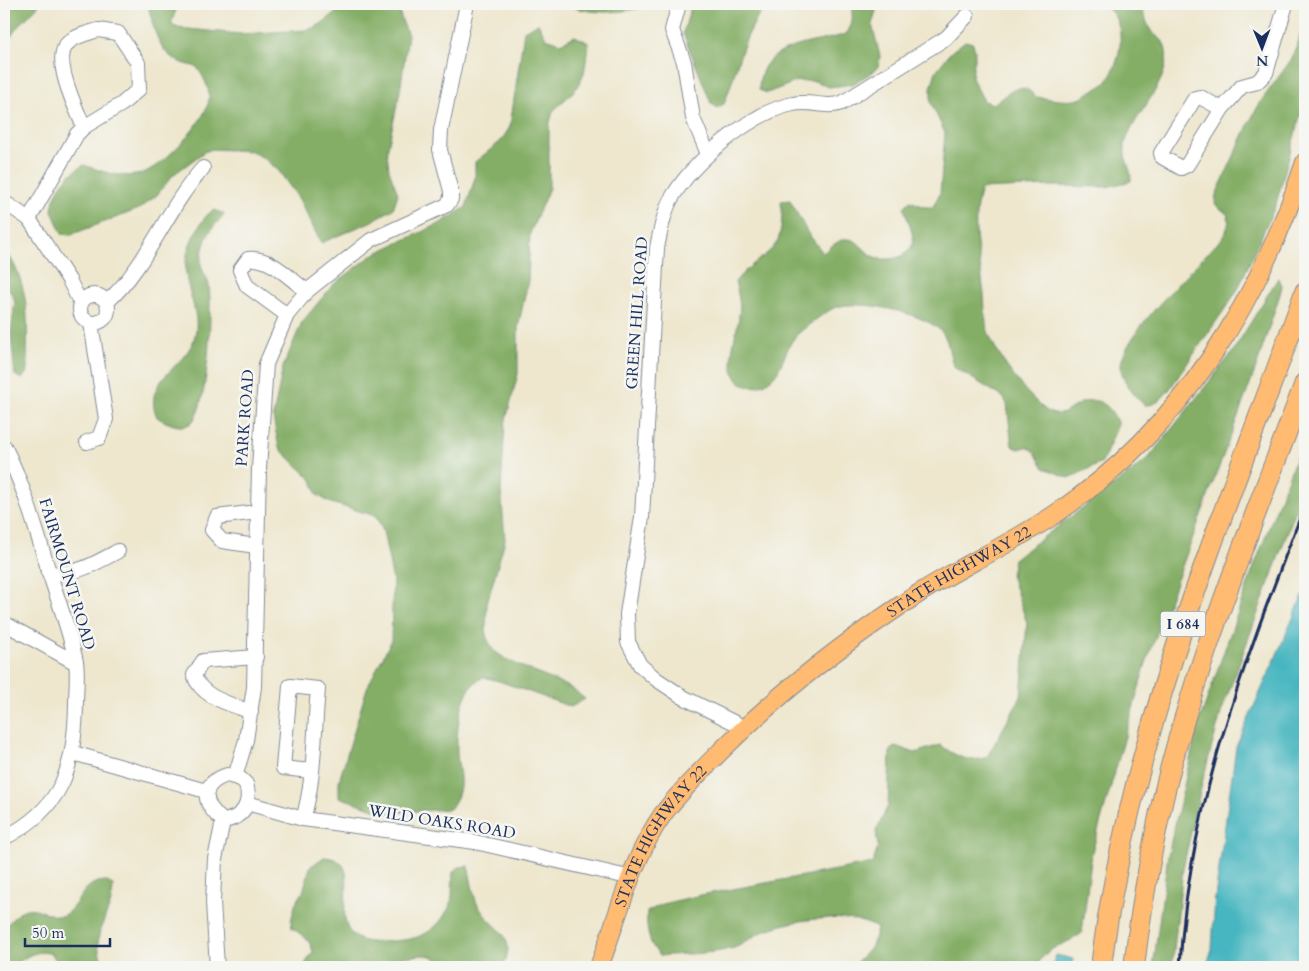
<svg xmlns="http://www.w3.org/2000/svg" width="1309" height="971" viewBox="0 0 1309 971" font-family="Cardo,serif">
  <rect width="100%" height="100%" fill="#f6f6f2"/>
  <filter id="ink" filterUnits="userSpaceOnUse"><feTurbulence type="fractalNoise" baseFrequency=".02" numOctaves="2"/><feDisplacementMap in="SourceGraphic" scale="10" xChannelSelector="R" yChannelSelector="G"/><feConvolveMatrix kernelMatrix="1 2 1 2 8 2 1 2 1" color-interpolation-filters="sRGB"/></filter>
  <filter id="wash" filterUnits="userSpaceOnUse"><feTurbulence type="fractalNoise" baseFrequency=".0096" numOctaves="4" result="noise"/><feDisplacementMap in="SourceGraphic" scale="20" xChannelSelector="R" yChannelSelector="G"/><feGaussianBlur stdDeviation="1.12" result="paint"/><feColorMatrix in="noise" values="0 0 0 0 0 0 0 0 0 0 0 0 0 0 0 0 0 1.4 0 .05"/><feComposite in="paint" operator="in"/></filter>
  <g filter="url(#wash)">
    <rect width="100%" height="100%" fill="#eee7ce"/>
    <!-- forest -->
    <g fill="#84ae66" stroke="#506e62">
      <polygon points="4,4 40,4 16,29 4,47"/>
      <path d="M 148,4 L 178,4 L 171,24 L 178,28 L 240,34 L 306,30 C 322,27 330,15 343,8 C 359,0 381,4 398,4 L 401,18 L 408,35 L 400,91 L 387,152 L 389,170 L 398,194 L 393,209 L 370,222 L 321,243 L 299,199 L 278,170 L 265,159 L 251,151 L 212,149 L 204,152 L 173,175 L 157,195 L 139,209 L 70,235 L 62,234 L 52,211 C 54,190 66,175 84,165 C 101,171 122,179 140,174 C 161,169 207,121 209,99 C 210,88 203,76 197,67 C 190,65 180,63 174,59 C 157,48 152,23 148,4 Z"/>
      <path d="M 567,4 L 652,4 C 632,13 586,16 567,4 Z"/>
      <path d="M 692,4 L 768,4 C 742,33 738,69 724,104 L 717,108 L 711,103 L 683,33 Z"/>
      <path d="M 850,4 L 878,4 L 872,24 L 880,56 L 879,65 L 874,71 L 853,84 L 829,87 L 815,81 L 798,81 L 767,93 L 759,90 C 758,42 815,45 846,34 C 853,25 854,15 850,4 Z"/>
      <path d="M 1101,4 L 1147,4 L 1143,13 C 1146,19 1148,26 1151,31 C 1155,36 1162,38 1164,44 C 1177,76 1135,112 1126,141 C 1121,159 1132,166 1131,181 L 1107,187 L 1049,186 L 981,189 C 970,222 979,253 983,287 C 986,303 983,324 991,339 C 1002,363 1021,388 1041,406 C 1062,426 1069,404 1088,401 C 1104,398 1114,412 1118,425 L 1102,463 L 1069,478 L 1044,468 L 1033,450 L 1026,447 L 1019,449 L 1012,446 L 1007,404 L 1003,397 L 955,368 C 948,356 950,339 940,330 C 922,313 857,298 834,308 C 825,312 801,330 795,337 C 784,350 783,370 770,380 C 760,388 745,390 737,379 C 725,361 737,335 739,316 C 741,304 738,293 735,282 C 765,246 786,259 781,201 L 790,200 L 807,232 L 823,253 C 830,248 837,240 846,239 C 859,238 864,253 875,257 C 890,263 915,256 913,237 C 911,227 906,217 904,207 L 910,201 L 925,207 L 933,207 L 940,193 L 945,133 L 931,103 L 931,88 L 936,71 L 951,52 L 965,41 L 973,43 L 975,51 L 972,78 L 984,101 L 993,104 C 1009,94 1020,78 1036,97 C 1049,98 1066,103 1079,99 C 1083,98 1085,95 1088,93 C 1095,89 1103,87 1108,80 C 1122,59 1129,18 1101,4 Z"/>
      <path d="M 1305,14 L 1305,98 L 1276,204 L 1237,291 L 1169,390 C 1161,399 1157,406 1144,405 C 1135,396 1121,381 1121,366 C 1121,336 1202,260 1225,235 L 1229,221 L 1227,214 L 1215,204 L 1216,195 L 1249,123 L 1261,101 L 1291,60 L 1298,43 Z"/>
      <path d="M 538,23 L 546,38 L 561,43 L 575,36 L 589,43 L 584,73 L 577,88 L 553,111 L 549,126 L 549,188 L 530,233 L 528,282 L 518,327 L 518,374 L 505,424 L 501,490 L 505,540 L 487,603 L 486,636 L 493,650 L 507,660 L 571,688 L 585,699 L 571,707 L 499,681 L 483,677 C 479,680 474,683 471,687 C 460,701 456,733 457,751 C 458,776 467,786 450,809 L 386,813 L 339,797 L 339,781 L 367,688 L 391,641 L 393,581 L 383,531 L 376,516 L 331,503 L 317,495 L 312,480 L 279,448 L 273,417 L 283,367 L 302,322 L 333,285 L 374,254 L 439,224 L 466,207 L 475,178 L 475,162 L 501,141 L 510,127 L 524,31 Z"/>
      <path d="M 214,210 L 225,214 C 210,229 204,238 201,260 C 200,270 207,276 209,285 C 212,310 209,405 192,422 C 183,431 166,423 157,417 C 142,384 178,370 191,346 C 204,321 189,299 186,274 C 184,261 189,242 197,230 C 202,222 205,215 214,210 Z"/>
      <path d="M 10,257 C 32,294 27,331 27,372 L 22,379 L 15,375 L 11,334 L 15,301 L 4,279 L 4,258 Z"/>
      <path d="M 1278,278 L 1282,286 L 1280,294 L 1257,365 L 1146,663 L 1092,852 L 1082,933 C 1066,946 1044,946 1037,967 L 852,967 L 872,946 L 877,928 C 850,911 788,919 760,933 C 750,938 741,947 730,949 C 707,955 683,953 660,956 C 648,943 646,929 647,912 L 662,904 L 701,895 L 873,863 L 878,847 L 876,831 L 888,806 L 890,752 L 895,746 L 915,753 L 940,745 C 955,755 968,764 987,757 L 1021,697 L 1027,623 L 1011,575 L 1014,559 L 1147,460 L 1232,353 Z"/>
      <polygon points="1305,434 1305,485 1221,713 1203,779 1183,868 1172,967 1153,967 1168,855 1198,725 1255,564"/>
      <path d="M 324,857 C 371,860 325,919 357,938 C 368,944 380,942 391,941 C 413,940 431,936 444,916 C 446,912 450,907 451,903 C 453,893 452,882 453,872 L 459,867 L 468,866 C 471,877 472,890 476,901 C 488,930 520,930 503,967 L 446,967 L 432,956 L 423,955 L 404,957 L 381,967 L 303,967 L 313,952 C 310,939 302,935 292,928 L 291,921 L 295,905 L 303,892 L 310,867 Z"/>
      <path d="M 105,881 L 113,885 C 113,920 86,930 105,967 L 60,967 L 52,954 C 37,949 25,956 14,967 L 4,967 C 4,957 1,942 4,932 C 5,927 11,920 15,916 C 36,895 53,927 68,912 C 82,900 83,882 105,881 Z"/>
    </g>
    <!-- water -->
    <g fill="#47b6c0" stroke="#31728f">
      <polygon points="1305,591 1305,967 1206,967 1212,949 1215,897 1236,747"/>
      <polygon points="1056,955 1073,959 1072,967 1052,967"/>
    </g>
  </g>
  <g filter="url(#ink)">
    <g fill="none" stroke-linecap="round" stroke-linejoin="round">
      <!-- minor casing -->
      <g stroke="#848b96" stroke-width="16">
        <g id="minor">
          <polyline points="679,4 672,30 684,62 693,118 708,154"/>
          <path d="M 98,30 L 118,33 L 138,63 L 139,89 L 122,104 L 84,127 C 76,109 53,62 66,45 C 73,36 89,33 98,30 Z"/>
          <polyline points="1222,109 1200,97 1195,98 1161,153 1162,157 1181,168 1187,165 1222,109 1242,86 1257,82 1266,73 1286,4"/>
          <polyline points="4,202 29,219 69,280 80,302"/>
          <polyline points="29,219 77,134 84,127"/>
          <circle cx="94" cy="309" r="14"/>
          <path d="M 107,302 C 148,265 166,209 203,168"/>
          <path d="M 287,315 L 247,286 L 240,270 L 248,259 C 272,257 288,278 307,291"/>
          <polyline points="87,442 99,438 106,419 91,323"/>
          <path d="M 4,446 C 25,487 36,531 50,575 C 59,603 70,632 76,662 C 78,675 76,690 76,704 C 75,767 63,808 4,838"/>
          <polyline points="256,546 222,541 212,530 217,517 257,512"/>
          <path d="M 49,573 C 75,576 96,563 118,551"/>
          <polyline points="4,623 76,663"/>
          <path d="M 251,712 C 231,704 201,698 194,675 L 203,661 L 256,657"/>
          <path d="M 745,728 L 683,697 L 656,679 L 640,665 L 628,642 L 627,614 L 642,517 L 657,248 C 660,233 663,215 670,201 C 691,163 751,112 793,104 C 811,100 826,109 842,103 L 946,38 L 967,16"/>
          <polyline points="73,753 206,791"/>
          <path d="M 227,775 L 241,779 L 246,784 C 252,804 243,818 223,821 C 203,804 198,785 227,775 Z"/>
          <polyline points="235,777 246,740 254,687 259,469 266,364 287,315 307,291 371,240 447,205 451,199 451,191 440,150 441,130 467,4"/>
          <polyline points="247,803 303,819 475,842 632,878"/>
          <path d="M 303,819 C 315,780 314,731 318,689 L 290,686 L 283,768 L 310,771"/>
          <polyline points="217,967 213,902 215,859 223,821"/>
        </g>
      </g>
      <!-- major casing -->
      <g stroke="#848b96" stroke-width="20">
        <g id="major">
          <path id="s1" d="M 599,967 C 618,917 632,858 663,814 C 682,789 705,767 727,745 C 785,688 850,638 918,594 C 963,565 1013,543 1057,513 C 1182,427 1258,304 1305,162"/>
        </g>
      </g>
      <!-- highway casing -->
      <g stroke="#848b96" stroke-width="22">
        <g id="highway">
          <path d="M 1101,967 C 1130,730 1225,515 1305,292"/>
          <path d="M 1134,967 C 1142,900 1154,832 1171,766 C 1206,635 1258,509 1305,383"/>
        </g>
      </g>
      <!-- minor -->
      <use href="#minor" stroke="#fff" stroke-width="14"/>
      <!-- major -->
      <use href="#major" stroke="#ffbb71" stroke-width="18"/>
      <!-- highway -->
      <use href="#highway" stroke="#ffbb71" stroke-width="20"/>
      <!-- rail -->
      <path stroke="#1b2f5e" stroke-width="3" d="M 1180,967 C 1188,805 1247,655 1305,505"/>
    </g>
  </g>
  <g text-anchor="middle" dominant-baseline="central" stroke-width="5" stroke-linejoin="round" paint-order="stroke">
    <!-- shield labels -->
    <rect fill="#f6f6f2" stroke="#5d6b8a" stroke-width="1" x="1160.5" y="611.5" width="45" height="25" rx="4"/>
    <g font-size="15" font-weight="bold" fill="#1b2f5e">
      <text x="1183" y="624">I 684</text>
    </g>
    <!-- street labels -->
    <g font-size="16" fill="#1b2f5e" stroke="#f6f6f2">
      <text transform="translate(637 313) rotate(-86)">GREEN HILL ROAD</text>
      <text transform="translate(245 418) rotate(-86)">PARK ROAD</text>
      <text stroke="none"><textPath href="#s1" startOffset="551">STATE HIGHWAY 22</textPath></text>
      <text transform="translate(67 574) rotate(73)">FAIRMOUNT ROAD</text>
      <text transform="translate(442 822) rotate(9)">WILD OAKS ROAD</text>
      <text stroke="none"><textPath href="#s1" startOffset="146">STATE HIGHWAY 22</textPath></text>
    </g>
  </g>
  <!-- margin -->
  <rect width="1309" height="971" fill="none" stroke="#f6f6f2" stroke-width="20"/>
  <!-- north arrow -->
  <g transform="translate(1262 48) rotate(179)" stroke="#f6f6f2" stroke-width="4" paint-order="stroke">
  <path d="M0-4L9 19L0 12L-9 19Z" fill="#1b2f5e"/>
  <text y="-8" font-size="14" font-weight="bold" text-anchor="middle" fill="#1b2f5e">N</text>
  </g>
  <!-- scale -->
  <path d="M25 938v8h85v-8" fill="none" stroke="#1b2f5e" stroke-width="2.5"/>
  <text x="32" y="938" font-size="15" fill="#1b2f5e" stroke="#f6f6f2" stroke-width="4" paint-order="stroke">50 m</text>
</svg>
